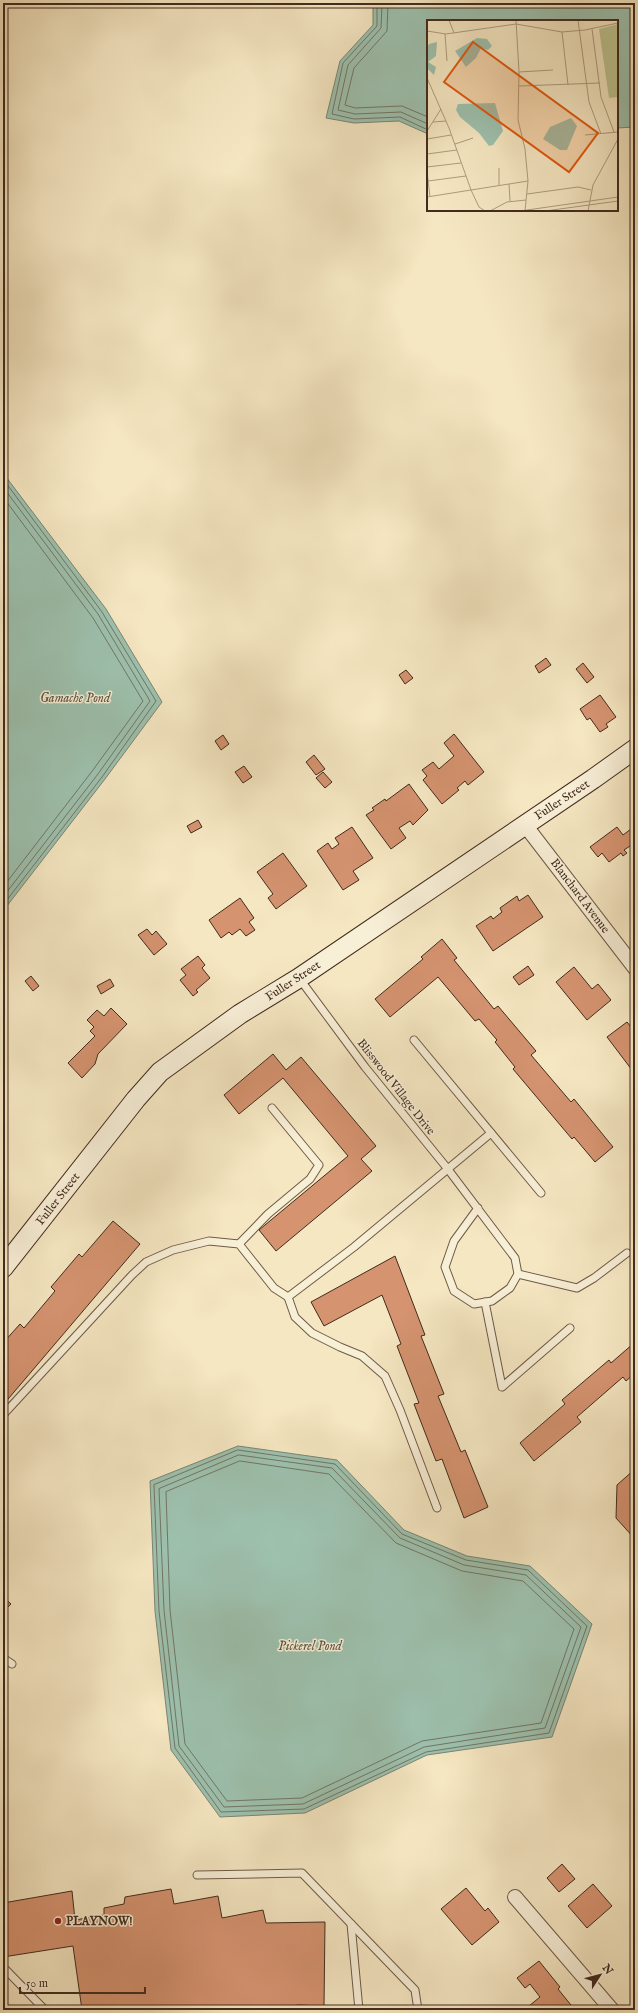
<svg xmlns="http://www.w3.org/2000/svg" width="638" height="2013" viewBox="0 0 638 2013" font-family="'IM FELL English',serif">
  <rect width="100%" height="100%" fill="#f5e7c2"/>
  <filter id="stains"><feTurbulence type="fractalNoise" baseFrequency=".005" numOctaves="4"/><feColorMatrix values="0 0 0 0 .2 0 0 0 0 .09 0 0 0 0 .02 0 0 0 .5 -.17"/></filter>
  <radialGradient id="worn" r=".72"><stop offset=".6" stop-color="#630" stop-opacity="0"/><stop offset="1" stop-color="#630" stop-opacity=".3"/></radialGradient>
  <!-- water -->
  <g fill="#9dc1ae" stroke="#798574">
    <polygon points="373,3 635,3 635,127 617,128 617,21 428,21 428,134 399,121 354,123 326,118 340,61 373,25"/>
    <polygon points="3,473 106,609 162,702 105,779 3,911"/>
    <polygon points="238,1446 337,1460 404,1530 467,1556 530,1566 592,1624 552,1737 427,1755 305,1813 220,1817 171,1750 155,1611 150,1481"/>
  </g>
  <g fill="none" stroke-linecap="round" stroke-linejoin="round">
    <!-- shore -->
    <g stroke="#707666" stroke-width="1">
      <polyline points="377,3 377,26 343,63 332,114 354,119 400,117 428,130"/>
      <polyline points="382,3 381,28 348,65 338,110 355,114 401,112 428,124"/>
      <polyline points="388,3 387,31 354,68 345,105 355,108 402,106 428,117"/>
      <polyline points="3,479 102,612 156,701 102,777 3,905"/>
      <polyline points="3,487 98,614 150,701 98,774 3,897"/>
      <polyline points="3,497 93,618 143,701 93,770 3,887"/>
      <polygon points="238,1450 335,1464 402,1534 466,1560 528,1570 587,1626 549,1733 426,1752 304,1809 221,1812 175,1748 159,1611 154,1485"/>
      <polygon points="239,1455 332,1468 400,1538 464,1565 526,1575 581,1627 545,1728 424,1747 303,1804 224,1807 179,1746 164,1610 159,1489"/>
      <polygon points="240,1461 329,1474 396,1543 462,1571 523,1581 574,1629 541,1723 422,1741 302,1798 227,1801 185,1744 170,1610 166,1492"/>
    </g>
  </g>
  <!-- building -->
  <g fill="#d59370" stroke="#422b1d">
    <polygon points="546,658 551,665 539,673 535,666"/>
    <polygon points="583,663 594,677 587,683 576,669"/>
    <polygon points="406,670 413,678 405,684 399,675"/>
    <polygon points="600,695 616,717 606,724 608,727 600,732 590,718 587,720 580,709"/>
    <polygon points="454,734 484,772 468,785 465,781 457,788 459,790 442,804 423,780 427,776 422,770 433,762 439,769 454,756 444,743"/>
    <polygon points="223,735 229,744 221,750 215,741"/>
    <polygon points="314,755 325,769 316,775 306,762"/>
    <polygon points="244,766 252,777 243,783 235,772"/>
    <polygon points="323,772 332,782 325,788 316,778"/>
    <polygon points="409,784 428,810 413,825 410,821 399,828 406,838 391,849 366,815 374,810 372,808 385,799 386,801"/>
    <polygon points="198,820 202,827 191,833 187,826"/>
    <polygon points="635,826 635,847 633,844 624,850 627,853 623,856 621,853 609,862 602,853 598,857 590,847 617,827 623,835"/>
    <polygon points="352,827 373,858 353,871 359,880 343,890 317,851 328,843 332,849 339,844 335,838"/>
    <polygon points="283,853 307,886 276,909 268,898 273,894 257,872"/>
    <polygon points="528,895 543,917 493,951 476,926 491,916 493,919 502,912 500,908 517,896 519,901"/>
    <polygon points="240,898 254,918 249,922 255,930 246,936 240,929 232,935 229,932 221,938 209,920"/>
    <polygon points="147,929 152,935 156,931 167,944 154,955 138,935"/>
    <polygon points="442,939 457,958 454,960 494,1009 498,1006 536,1051 531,1055 571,1102 574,1099 613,1147 595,1162 574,1137 572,1139 513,1069 515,1067 495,1042 497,1040 479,1019 475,1021 438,977 390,1017 375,999 423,959 421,957"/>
    <polygon points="198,956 205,965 202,968 210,978 196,990 198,992 193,996 180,980 186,975 181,969"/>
    <polygon points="528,966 534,975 519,985 513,977"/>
    <polygon points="574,967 592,989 598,984 611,1000 587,1020 556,982"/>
    <polygon points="31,976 39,986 33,991 25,981"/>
    <polygon points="110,979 114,986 101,994 97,986"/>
    <polygon points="111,1008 127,1024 98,1054 95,1064 82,1078 68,1063 95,1036 90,1031 94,1027 87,1020 97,1010 104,1016"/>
    <polygon points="627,1022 635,1032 635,1074 607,1037"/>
    <polygon points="273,1054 286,1070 301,1057 376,1146 361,1159 372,1171 276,1251 259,1230 348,1156 283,1078 239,1114 224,1095"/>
    <polygon points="113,1221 140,1244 3,1405 3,1343 20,1324 24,1328 55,1291 51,1287 79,1254 82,1257"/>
    <polygon points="395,1256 425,1335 421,1336 444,1394 438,1396 461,1452 465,1450 488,1507 464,1518 442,1459 436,1461 414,1404 419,1403 397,1346 401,1344 382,1295 324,1326 311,1302"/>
    <polygon points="634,1343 635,1373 626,1381 623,1377 577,1417 581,1422 534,1461 520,1443 565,1404 562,1400 609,1360 611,1363"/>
    <polygon points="635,1469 635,1539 616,1518 617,1485"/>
    <polygon points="3,1597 11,1604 3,1612"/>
    <polygon points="562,1864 575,1879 559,1892 547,1878"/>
    <polygon points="593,1884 612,1906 587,1928 568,1906"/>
    <polygon points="466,1888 485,1911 488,1908 499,1922 472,1945 441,1909"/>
    <polygon points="171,1889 174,1904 218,1896 222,1918 263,1910 266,1923 325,1922 324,2006 298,2005 269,2010 82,2010 73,1946 3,1957 3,1903 72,1891 75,1920 104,1915 104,1908 124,1904 125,1897"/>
    <polygon points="539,1961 560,1987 558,1989 575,2010 547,2010 545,2008 543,2010 532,2010 529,2006 540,1997 530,1984 525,1988 517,1978"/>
  </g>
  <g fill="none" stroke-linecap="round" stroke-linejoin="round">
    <!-- lane casing -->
    <g stroke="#6f5a46" stroke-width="9">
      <g id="lane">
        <polyline points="299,978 365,1067 447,1168 515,1258 518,1274 510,1288 492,1301 474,1304 454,1291 445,1267 454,1241 478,1208"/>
        <polyline points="414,1040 541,1193"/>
        <polyline points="239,1244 268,1214 310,1179 319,1165 272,1108"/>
        <polyline points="518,1274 577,1288 594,1278 627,1253"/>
        <polyline points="288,1297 295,1317 312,1333 340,1347 362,1356 385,1376 400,1410 437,1508"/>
        <polyline points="485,1302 502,1387 570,1328"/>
        <polyline points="3,1415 132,1275 146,1262 173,1250 209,1241 239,1244 274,1288 288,1297 354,1247 491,1133"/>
        <polyline points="3,1658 12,1664"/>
        <polyline points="197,1875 302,1873 415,1990 418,2010"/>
        <polyline points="351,1924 359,2010"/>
        <polyline points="3,1973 6,1970 45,2010"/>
      </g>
    </g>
    <!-- street casing -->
    <g stroke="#6f5a46" stroke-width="16">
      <g id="street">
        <polyline points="525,825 635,968"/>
        <polyline points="515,1897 612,2010"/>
      </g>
    </g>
    <!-- secondary casing -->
    <g stroke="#422b1d" stroke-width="21">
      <polyline id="secondary" points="3,1268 136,1099 160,1072 240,1014 299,978 593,779 635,749"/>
    </g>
    <!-- lane -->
    <use href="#lane" stroke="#f8efd7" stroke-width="7"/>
    <!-- street -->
    <use href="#street" stroke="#f8efd7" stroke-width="14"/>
    <!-- secondary -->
    <use href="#secondary" stroke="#f8efd7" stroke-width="19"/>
  </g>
  <!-- markers -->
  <circle fill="#8f2418" stroke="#f8efd7" stroke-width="1.5" cx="58" cy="1921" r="4"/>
  <g text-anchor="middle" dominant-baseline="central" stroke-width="3" stroke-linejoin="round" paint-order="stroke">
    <!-- street labels -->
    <g font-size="12" fill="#422b1d" stroke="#f8efd7">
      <text transform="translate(562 800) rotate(-33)">Fuller Street</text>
      <text transform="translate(580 896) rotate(53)">Blanchard Avenue</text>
      <text transform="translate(293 981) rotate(-33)">Fuller Street</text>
      <text transform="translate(396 1087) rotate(52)">Blisswood Village Drive</text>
      <text transform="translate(58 1199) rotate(-52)">Fuller Street</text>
    </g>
    <!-- poi labels -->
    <g font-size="12" font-weight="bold" fill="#422b1d" stroke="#f8efd7" text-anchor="start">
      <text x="66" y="1921">PLAYNOW!</text>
    </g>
    <!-- water labels -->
    <g font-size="13" font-style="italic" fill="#595041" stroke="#f8efd7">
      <text x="75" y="698">Gamache Pond</text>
      <text x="310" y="1646">Pickerel Pond</text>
    </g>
  </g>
  <!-- overview -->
  <g transform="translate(427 20)">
    <rect width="191" height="191" fill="#f5e7c2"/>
    <path d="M 191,4 L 191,77 L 182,78 L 172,9 Z" fill="#bec592"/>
    <path d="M 50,18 L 60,19 L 65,26 L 61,30 L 54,28 L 49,38 L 39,47 L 28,31 ZM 10,22 L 9,36 L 1,42 L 9,47 L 7,55 L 0,48 L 0,28 L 2,24 ZM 68,83 L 76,111 L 66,125 L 62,126 L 52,113 L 33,97 L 29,90 L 31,84 ZM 144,98 L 150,106 L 140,130 L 133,130 L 116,119 L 123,107 Z" fill="#9dc1ae"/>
    <path fill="none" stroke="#ad9c80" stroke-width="1" d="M 22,0 L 27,13M 89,0 L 92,52 L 91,100 L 98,129 L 101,161M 151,0 L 162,82 L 174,114M 165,9 L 174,77 L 187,112M 0,11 L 19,14 L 89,4 L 135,12 L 158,10 L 191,3M 135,12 L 141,65M 18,14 L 20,41M 92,52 L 126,50M 0,58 L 22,108 L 44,170 L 101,161 L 98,191M 92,66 L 173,63M 6,102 L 19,101M 0,111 L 14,89M 158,115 L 191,112M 0,119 L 24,115M 28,124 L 46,118M 0,134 L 30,130M 0,147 L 34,143M 0,151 L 3,177M 1,161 L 39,156M 82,164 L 83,181M 72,165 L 72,148M 100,174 L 151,167 L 164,170M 0,177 L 44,170 L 52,187 L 58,191M 63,191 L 80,182 L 99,180M 93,191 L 191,177M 118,191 L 191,181M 161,191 L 166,165 L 191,119"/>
    <path fill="#e0570d" fill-opacity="0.15" stroke="#e0570d" stroke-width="2" d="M 46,22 L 171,113 L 142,152 L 17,62 Z"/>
    <rect width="191" height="191" fill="none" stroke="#422b1d" stroke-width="2"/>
  </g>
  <!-- margin -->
  <rect width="638" height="2013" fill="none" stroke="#f5e7c2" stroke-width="16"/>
  <rect x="4" y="4" width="630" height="2005" fill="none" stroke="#422b1d" stroke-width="2"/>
  <rect x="8" y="8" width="622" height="1997" fill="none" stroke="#422b1d"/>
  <!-- north arrow -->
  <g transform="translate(600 1975) rotate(54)" stroke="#f8efd7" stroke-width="3" paint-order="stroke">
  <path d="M0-3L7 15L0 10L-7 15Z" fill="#422b1d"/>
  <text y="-6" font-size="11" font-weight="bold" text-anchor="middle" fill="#422b1d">N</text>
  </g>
  <!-- scale -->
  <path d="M20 1987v6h125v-6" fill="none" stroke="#422b1d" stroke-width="2"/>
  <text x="26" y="1987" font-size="12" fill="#422b1d" stroke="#f8efd7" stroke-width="3" paint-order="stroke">50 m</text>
  <rect width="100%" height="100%" filter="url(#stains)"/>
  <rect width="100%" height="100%" fill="url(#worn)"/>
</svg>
